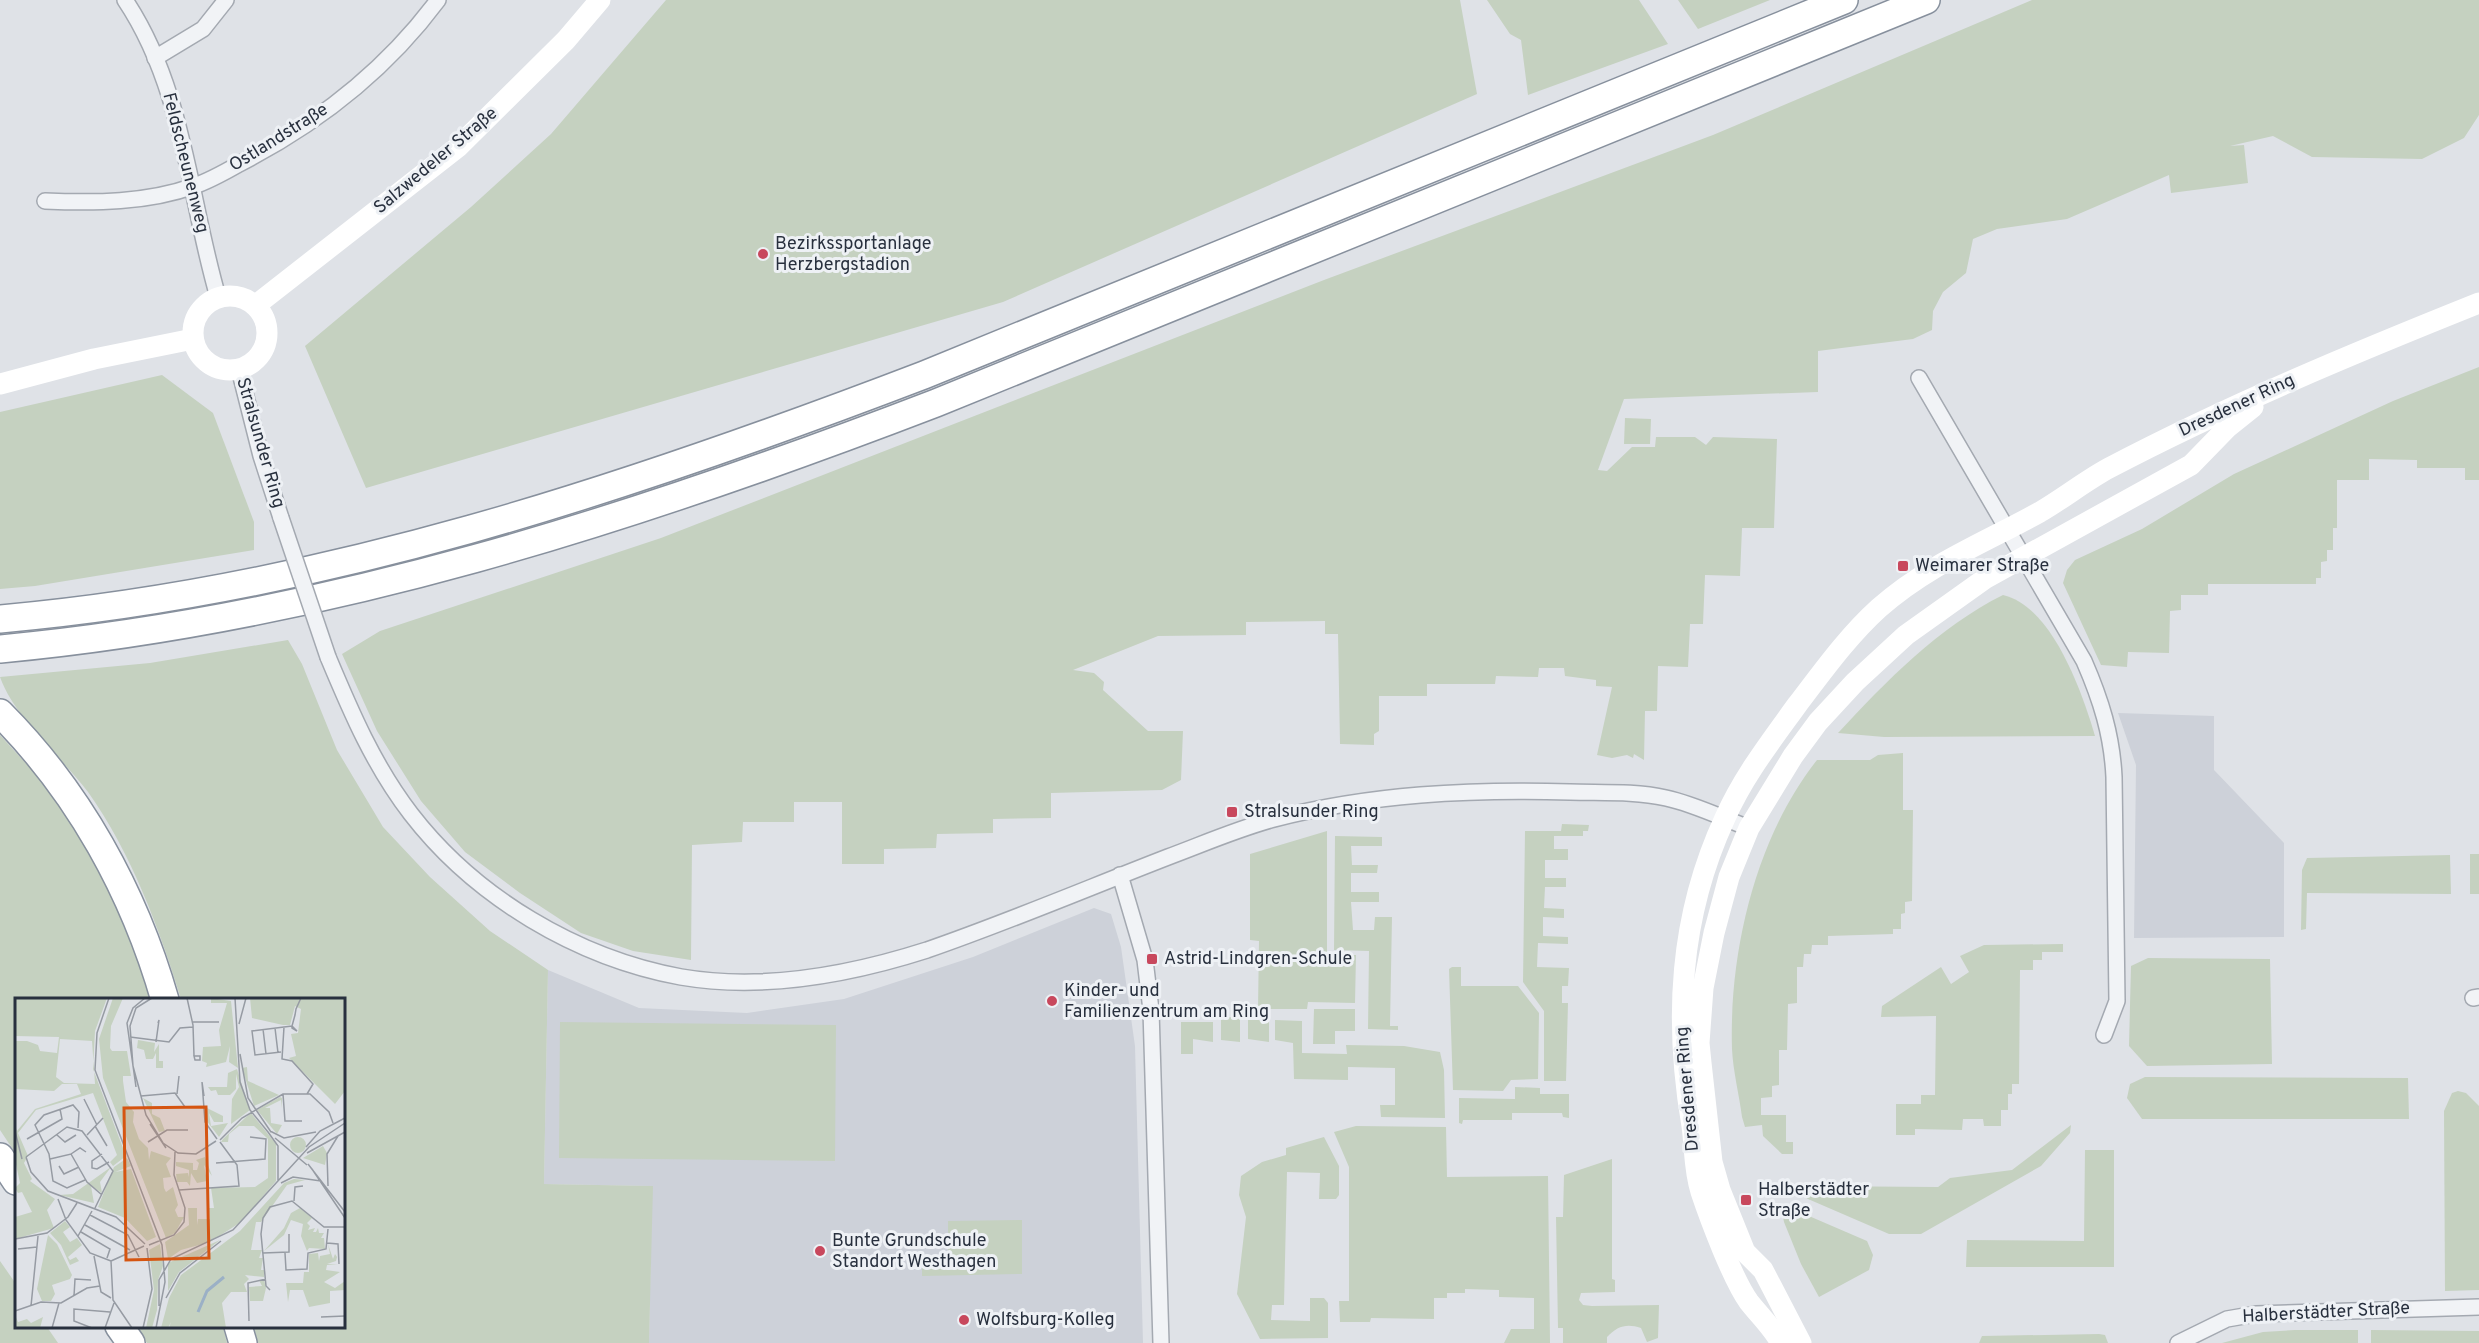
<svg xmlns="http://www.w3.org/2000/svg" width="2479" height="1343" viewBox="0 0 2479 1343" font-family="Overpass,sans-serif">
  <rect width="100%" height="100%" fill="#dfe2e7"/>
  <!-- built -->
  <g fill="#cdd1d9">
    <polygon points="2118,713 2214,716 2214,770 2284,843 2284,937 2134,938 2136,765"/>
    <polygon points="1094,908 1111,914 1121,947 1135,1046 1143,1343 649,1343 652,1186 544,1184 548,970 639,1008 747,1013 844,999 973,957"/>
  </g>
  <!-- green -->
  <g fill="#c5d1c0">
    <polygon points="666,0 1460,0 1477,94 1003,302 366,488 305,346 471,207 551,134"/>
    <polygon points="1487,0 1639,0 1668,44 1528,95 1521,40 1510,34"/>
    <polygon points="1678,0 1770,0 1698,29"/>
    <polygon points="2032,0 2479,0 2479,115 2464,138 2422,159 2312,157 2273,136 2230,146 2244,145 2248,183 2171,193 2169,175 2067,219 1997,229 1973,239 1966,273 1943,292 1933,311 1932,330 1913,339 1818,351 1818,392 1624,399 1598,470 1607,471 1632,447 1655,447 1656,437 1695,437 1706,445 1713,437 1777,439 1774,528 1742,528 1740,576 1705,575 1703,624 1690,624 1688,667 1658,666 1657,711 1645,711 1644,760 1634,754 1633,758 1627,755 1612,758 1597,755 1612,687 1596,686 1596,680 1565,676 1564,668 1539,668 1538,677 1496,676 1495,684 1427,684 1427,696 1379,696 1379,731 1374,734 1374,745 1340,744 1338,634 1325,634 1325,621 1246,622 1246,635 1158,636 1073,670 1094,673 1104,682 1103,690 1148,731 1183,731 1181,780 1162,790 1051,793 1051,818 993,819 993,833 937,834 936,848 884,849 884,864 842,864 842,802 794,802 794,822 743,822 742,842 692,845 691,960 633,951 581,933 520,893 465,852 421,801 377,731 342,654 380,631 661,538 1324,280 1713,135"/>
    <polygon points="2479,367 2479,480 2465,480 2465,468 2417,468 2417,460 2369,459 2369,480 2337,480 2337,528 2333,528 2333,550 2327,550 2327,561 2321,562 2321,578 2316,578 2316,584 2208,584 2208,595 2181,595 2181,610 2170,611 2169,653 2128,652 2127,667 2101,665 2063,583 2067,570 2075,560 2142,529 2234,474 2393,401"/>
    <polygon points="162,375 213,413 254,522 254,550 35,586 0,589 0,412"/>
    <polygon points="1625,418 1651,419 1650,444 1624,444"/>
    <path d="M 2003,595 C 2052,606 2082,692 2095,736 L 1884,737 L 1838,733 C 1885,682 1940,626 2003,595 Z"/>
    <path d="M 288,640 L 302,664 L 337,750 L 383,827 L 430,877 L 490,931 L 548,970 L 544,1184 L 653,1186 L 649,1343 L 258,1343 L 254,1327 L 344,1326 L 344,1000 L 181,999 C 159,928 132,854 88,792 C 62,758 14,717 0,677 L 150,663 Z"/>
    <path d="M 0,735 C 21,759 45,782 64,808 C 104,863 132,934 151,999 L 16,1000 L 16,1154 L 0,1130 Z"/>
    <path d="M 1903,753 L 1903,810 L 1913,810 L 1912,901 L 1905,902 L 1905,913 L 1901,914 L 1901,929 L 1893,929 L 1893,934 L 1828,936 L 1828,945 L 1812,945 L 1811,954 L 1804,954 L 1803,967 L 1797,967 L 1797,1003 L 1788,1004 L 1787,1050 L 1779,1050 L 1779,1085 L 1772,1086 L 1772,1097 L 1761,1098 L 1761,1115 L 1786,1115 L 1786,1142 L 1793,1142 L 1793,1154 L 1782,1154 L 1763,1136 L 1762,1125 L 1745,1127 L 1742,1117 C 1739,1094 1733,1071 1732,1049 C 1729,951 1756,837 1817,760 L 1870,760 L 1878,755 Z"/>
    <polygon points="1562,824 1589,825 1588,831 1583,831 1583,836 1554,836 1554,849 1568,849 1568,860 1545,860 1545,878 1566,878 1566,887 1545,887 1544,908 1564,909 1564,918 1543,917 1543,936 1568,937 1568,944 1538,943 1537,967 1569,968 1568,986 1562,986 1562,1003 1568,1003 1566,1081 1544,1081 1544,1011 1523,982 1525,831 1561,831"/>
    <polygon points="1327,831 1327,955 1356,955 1355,1003 1308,1002 1307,1009 1258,1009 1259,941 1250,940 1250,854"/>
    <polygon points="1335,836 1382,837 1382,846 1351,846 1352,865 1378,865 1377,873 1351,873 1351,892 1379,892 1379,902 1351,902 1353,930 1374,930 1375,917 1392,917 1390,1026 1398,1026 1398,1030 1368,1029 1369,951 1334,950"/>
    <rect x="2470" y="854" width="9" height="40"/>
    <polygon points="2450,855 2451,894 2307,893 2306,929 2301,930 2302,870 2307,858"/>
    <polygon points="2063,944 2063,952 2042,952 2042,960 2033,960 2033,970 2020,970 2019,1084 2012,1084 2012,1094 2008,1094 2008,1110 2001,1110 2001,1126 1984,1126 1983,1119 1963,1119 1962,1130 1915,1129 1915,1135 1896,1135 1896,1104 1921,1104 1921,1095 1935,1095 1936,1016 1881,1017 1882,1006 1941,967 1951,984 1969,972 1960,956 1984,945"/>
    <polygon points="2148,958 2270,959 2272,1064 2147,1066 2129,1046 2131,966"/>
    <polygon points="1452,967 1461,967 1461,986 1518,986 1539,1013 1538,1079 1511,1080 1503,1091 1453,1090 1449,969"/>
    <polygon points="1314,1009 1355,1009 1355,1031 1335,1031 1335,1044 1313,1044"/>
    <polygon points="1221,1017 1240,1017 1240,1042 1221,1040"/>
    <polygon points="1248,1020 1269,1020 1269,1042 1248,1039"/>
    <polygon points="1275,1020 1302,1021 1302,1053 1347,1054 1346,1045 1404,1046 1440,1052 1444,1070 1445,1118 1381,1117 1380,1105 1395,1105 1395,1068 1348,1067 1348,1080 1294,1079 1293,1043 1275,1040"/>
    <polygon points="560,1022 836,1025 835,1161 559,1158"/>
    <polygon points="1181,1022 1213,1022 1213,1042 1193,1039 1193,1054 1181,1054"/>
    <polygon points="2145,1077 2408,1078 2409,1119 2142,1119 2127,1098 2130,1084"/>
    <polygon points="1515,1087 1540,1088 1540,1094 1569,1094 1569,1118 1563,1117 1562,1113 1512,1113 1512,1120 1463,1120 1462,1124 1459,1123 1459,1098 1515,1099"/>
    <polygon points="2458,1091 2466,1093 2479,1106 2479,1290 2445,1291 2444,1111 2452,1093"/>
    <polygon points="2071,1125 2070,1133 2041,1166 1921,1234 1889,1234 1808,1199 1799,1193 1804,1186 1938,1187 1950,1178 2012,1170"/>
    <polygon points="1356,1126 1446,1127 1447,1177 1548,1176 1550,1343 1504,1343 1511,1329 1534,1329 1534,1298 1499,1297 1499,1290 1465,1289 1465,1293 1447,1293 1447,1298 1434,1298 1434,1319 1371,1318 1370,1322 1340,1322 1339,1301 1349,1301 1349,1167 1334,1132"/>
    <polygon points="1324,1137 1339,1166 1339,1195 1336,1199 1319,1199 1320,1173 1287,1172 1284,1305 1272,1305 1271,1320 1310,1321 1310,1298 1324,1298 1328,1303 1328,1338 1260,1339 1237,1294 1246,1217 1239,1195 1241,1176 1262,1162 1286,1155 1286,1148"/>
    <polygon points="2085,1150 2114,1150 2114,1267 1966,1267 1967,1240 2084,1241"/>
    <path d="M 1612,1159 L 1612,1279 L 1615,1280 L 1615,1292 L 1581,1293 L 1579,1300 L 1583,1305 L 1592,1306 L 1659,1305 L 1658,1338 L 1647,1342 L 1641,1328 C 1627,1323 1617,1326 1607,1337 L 1607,1343 L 1563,1343 L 1563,1328 L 1558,1328 L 1556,1217 L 1563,1217 L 1564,1175 Z"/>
    <polygon points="1795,1210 1867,1241 1873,1255 1869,1270 1819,1297 1801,1264 1784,1222 1783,1217"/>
    <polygon points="1022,1220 1022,1274 922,1276 922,1263 948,1263 948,1221"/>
    <polygon points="0,1261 16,1284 16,1326 47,1327 58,1343 0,1343"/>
    <polygon points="135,1327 223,1327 227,1343 147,1343"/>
    <polygon points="2295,1330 2358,1330 2358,1343 2222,1343 2263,1332"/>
    <polygon points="2371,1330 2479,1331 2479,1343 2371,1343"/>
    <polygon points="2099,1334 2105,1335 2108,1343 1979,1343 1982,1336"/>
  </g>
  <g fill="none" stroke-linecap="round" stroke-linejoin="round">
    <!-- street casing -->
    <g stroke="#a4a9b1" stroke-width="18">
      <g id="street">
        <path d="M 125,0 C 184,88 189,198 218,297"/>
        <polyline points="155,58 203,29 226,0"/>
        <path d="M 45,201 C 94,203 147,203 194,186 C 209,181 225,172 239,164 C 317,124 386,70 438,0"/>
        <polyline points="239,369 261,456 281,518"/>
        <path d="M 1919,378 L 2084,661 C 2101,700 2112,735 2114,777 L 2117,1001 L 2104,1035"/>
        <path d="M 328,657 C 351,712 374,766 411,814 C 475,897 577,958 681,977 C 763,991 849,975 927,950 C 1008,922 1088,888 1168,857 C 1203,844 1237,829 1274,819 C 1370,794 1470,789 1570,792 C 1602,793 1634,791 1666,798 C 1694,804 1722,818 1749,828"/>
        <polyline points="1120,875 1145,960 1151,1010 1161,1343"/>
        <polyline points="2473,998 2479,997"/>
        <polyline points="2178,1343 2227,1319 2256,1314 2479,1307"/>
      </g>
    </g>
    <!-- highway casing -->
    <g stroke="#87909d" stroke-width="30">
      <g id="highway">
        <path d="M 0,619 C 320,591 626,489 924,375 L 1844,0"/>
        <path d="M 0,649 C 324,619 634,519 936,403 L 1926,0"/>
        <path d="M 0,713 C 79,792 134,892 165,1000"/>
        <polyline points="0,1157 16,1181"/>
        <polyline points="119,1326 131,1343"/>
        <polyline points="238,1326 243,1343"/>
      </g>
    </g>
    <!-- street -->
    <use href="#street" stroke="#f1f3f6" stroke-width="15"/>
    <!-- secondary -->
    <g stroke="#fff" stroke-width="21">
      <circle cx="230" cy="333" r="37"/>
      <polyline points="256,305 458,147 566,40 600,0"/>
      <polyline points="0,384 94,359 193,339"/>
      <path d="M 1781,1343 C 1772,1327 1760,1316 1749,1302 C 1733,1280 1710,1219 1701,1192 C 1694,1170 1695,1149 1692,1126 C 1674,1020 1679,917 1725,818 C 1743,777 1771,741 1797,705 C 1823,671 1848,636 1879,608 C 1929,564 1984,543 2040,512 C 2064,498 2085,481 2109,468 C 2229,405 2354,353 2479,303"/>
      <polyline points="1801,1343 1763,1270 1745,1252 1720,1190 1712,1162 1701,1063 1699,1043 1703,988 1714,933 1729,877 1749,828 1793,756 1818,722 1855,682 1906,635 1986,578 2191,465 2228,427 2253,407"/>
    </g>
    <!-- highway -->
    <use href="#highway" stroke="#fff" stroke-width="27"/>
    <!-- street-bridge casing -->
    <g stroke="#a4a9b1" stroke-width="18" stroke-linecap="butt">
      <polyline id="street-bridge" points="281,518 328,657"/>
    </g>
    <!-- street-bridge -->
    <use href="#street-bridge" stroke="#f1f3f6" stroke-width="15"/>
  </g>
  <!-- markers -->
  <g fill="#c8485d" stroke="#eef1f5" stroke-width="2">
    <circle cx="763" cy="254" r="6"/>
    <rect x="1897" y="560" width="12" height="12" rx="3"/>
    <rect x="1226" y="806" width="12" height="12" rx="3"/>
    <rect x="1146" y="953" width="12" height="12" rx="3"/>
    <circle cx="1052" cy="1001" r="6"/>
    <rect x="1740" y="1194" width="12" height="12" rx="3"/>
    <circle cx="820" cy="1251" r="6"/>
    <circle cx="964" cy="1320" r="6"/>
  </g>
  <g text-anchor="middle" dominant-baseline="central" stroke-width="6" stroke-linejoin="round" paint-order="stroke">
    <!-- street labels -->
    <g font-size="18" fill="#28303e" stroke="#eef1f5">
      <text transform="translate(279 138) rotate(-32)">Ostlandstraße</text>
      <text transform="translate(436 161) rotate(-40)">Salzwedeler Straße</text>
      <text transform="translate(185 163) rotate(76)">Feldscheunenweg</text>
      <text transform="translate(2237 406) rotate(-25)">Dresdener Ring</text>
      <text transform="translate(260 443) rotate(74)">Stralsunder Ring</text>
      <text transform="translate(1688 1089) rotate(-95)">Dresdener Ring</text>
      <text transform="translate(2326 1313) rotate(-3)">Halberstädter Straße</text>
    </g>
    <!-- poi labels -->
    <g font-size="18" fill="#28303e" stroke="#eef1f5" text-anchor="start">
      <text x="775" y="244">Bezirkssportanlage<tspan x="775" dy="21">Herzbergstadion</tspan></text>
      <text x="1915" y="566">Weimarer Straße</text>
      <text x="1244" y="812">Stralsunder Ring</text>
      <text x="1164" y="959">Astrid-Lindgren-Schule</text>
      <text x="1064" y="991">Kinder- und<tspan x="1064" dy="21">Familienzentrum am Ring</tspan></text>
      <text x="1758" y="1190">Halberstädter<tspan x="1758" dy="21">Straße</tspan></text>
      <text x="832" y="1241">Bunte Grundschule<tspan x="832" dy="21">Standort Westhagen</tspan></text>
      <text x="976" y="1320">Wolfsburg-Kolleg</text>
    </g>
  </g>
  <!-- overview -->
  <g transform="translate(15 998)">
    <rect width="330" height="330" fill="#dfe2e7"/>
    <path d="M 0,0 L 92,0 L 80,33 L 78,71 L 111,158 L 98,168 L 95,164 L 102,157 L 78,95 L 21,112 L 3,135 L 13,158 L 9,165 L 17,181 L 15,183 L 40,201 L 32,212 L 39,230 L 0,241 L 0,219 L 17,214 L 7,194 L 3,195 L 0,190 L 5,185 L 0,162 L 0,127 L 2,133 L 20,111 L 66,96 L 62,86 L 47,86 L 39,93 L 0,91 L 0,43 L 12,43 L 23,47 L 25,53 L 42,55 L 44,39 L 0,38 ZM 45,41 L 77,43 L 80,86 L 49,85 L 41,79 ZM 98,0 L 108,0 L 96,28 L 95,50 L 97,53 L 112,53 L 116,78 L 108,78 L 108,83 L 111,104 L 119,114 L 118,124 L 124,141 L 133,150 L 134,162 L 136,153 L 156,160 L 151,166 L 156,179 L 148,180 L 149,190 L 151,194 L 158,189 L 163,207 L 160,212 L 163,219 L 169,219 L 160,235 L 151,240 L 88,80 L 84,41 ZM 196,0 L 216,3 L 223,70 L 214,64 L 215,48 L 211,64 L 191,69 L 192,65 L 187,63 L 188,49 L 206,48 L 204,32 L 212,5 L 196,5 ZM 235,0 L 330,0 L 330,93 L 320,106 L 274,60 L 281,58 L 276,36 L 283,35 L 286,11 L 280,8 L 275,27 L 268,27 L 237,20 ZM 123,42 L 140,45 L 139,54 L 144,46 L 144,63 L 148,63 L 148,70 L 141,70 L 141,55 L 138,61 L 131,61 L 129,52 L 122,50 ZM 232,69 L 233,83 L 264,97 L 239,108 L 227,70 ZM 222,71 L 235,112 L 216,126 L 217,101 L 224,89 L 221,76 L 221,91 L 215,97 L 203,97 L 201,92 L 196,93 L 193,89 L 212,89 L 213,75 ZM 265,99 L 267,100 L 267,110 L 266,102 L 250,110 L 255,110 L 256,125 L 267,127 L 262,136 L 242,112 ZM 128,100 L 137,105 L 137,116 L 145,120 L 150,133 L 144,134 ZM 190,109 L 208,118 L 208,124 L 199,124 L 194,115 L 196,128 L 213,125 L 204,139 L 191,122 ZM 236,115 L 261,146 L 261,183 L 226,224 L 195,244 L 166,252 L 153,261 L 150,244 L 174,227 L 173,210 L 182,210 L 182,227 L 183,221 L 195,221 L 194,210 L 199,210 L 196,190 L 240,189 L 253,180 L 253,141 L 239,128 L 224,128 L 214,136 L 213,144 L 206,144 L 208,141 L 230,120 ZM275 147a8 8 0 1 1 16 0a8 8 0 1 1-16 0ZM 308,148 L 312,155 L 310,167 L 288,160 ZM 190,159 L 197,178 L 189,167 L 192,183 L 182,185 L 176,175 L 175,188 L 172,184 L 162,184 L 161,176 L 173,175 L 174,179 L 174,172 L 161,168 L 161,164 L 178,165 L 178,172 L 182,172 L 184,165 L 181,162 ZM 112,160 L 116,168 L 100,174 L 116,171 L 141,239 L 132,243 L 110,220 L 83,209 L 99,169 ZM 96,169 L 85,184 L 87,195 L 76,188 L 79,205 L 44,197 L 58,196 ZM 279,181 L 290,182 L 272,187 L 246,224 L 241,224 L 236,252 L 247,252 L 244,260 L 248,260 L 246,272 L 249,272 L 249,279 L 230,277 L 234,281 L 229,286 L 232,294 L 216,294 L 207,305 L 211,330 L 154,330 L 156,324 L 153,330 L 146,330 L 154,300 L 166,277 L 225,233 L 269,185 ZM 285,210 L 297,220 L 292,225 L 295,228 L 293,232 L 300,230 L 298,234 L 301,234 L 303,230 L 304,235 L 309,235 L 306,240 L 309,240 L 310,251 L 294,250 L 292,253 L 286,238 L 288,226 L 276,222 L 269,237 L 249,253 L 269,230 L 276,215 ZM 50,223 L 55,229 L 48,234 L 55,244 L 62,240 L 67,247 L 53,259 L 55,262 L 61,259 L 64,263 L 55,267 L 46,247 L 35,235 ZM 33,237 L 42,246 L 57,277 L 55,281 L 37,287 L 40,296 L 36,303 L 27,303 L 22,291 ZM 205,242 L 164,274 L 153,293 L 153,265 ZM 145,246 L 148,268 L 143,282 L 142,312 L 137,330 L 131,330 L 139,292 L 134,252 ZM 313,246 L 318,261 L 320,256 L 322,259 L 321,263 L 312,266 L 323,267 L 312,267 L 311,272 L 325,274 L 309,284 L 320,290 L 330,283 L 330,292 L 315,293 L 315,305 L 294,309 L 288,292 L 275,292 L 273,304 L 271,285 L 288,285 L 289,274 L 294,274 L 294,256 L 303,255 L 304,263 L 305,258 L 315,256 ZM 244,282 L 249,282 L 251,290 L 248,303 L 235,303 L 234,289 L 247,288 ZM 0,317 L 3,324 L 12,321 L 16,325 L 28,319 L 25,330 L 0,330 Z" fill="#c5d1c0" fill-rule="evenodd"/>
    <path fill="none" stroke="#9bb0c6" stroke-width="3" d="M 183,314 L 192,293 L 209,279"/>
    <path fill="none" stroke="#969ba3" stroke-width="1.5" d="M 94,0 L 82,35 L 80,72 L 147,247 L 150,284 L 141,330M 137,0 L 121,10 L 115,28 L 118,68 L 131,117 L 148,145 L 163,155 L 181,156 L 201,143M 172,0 L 178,27 L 179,58M 220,0 L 225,84 L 235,112 L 253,134M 178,24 L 204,24M 224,26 L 231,0M 277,28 L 282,33 L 277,30 L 277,28 L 280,17 L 281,11 L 286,0M 269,29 L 267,61 L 277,63 L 298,86 L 292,96M 260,30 L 263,55M 248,31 L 251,56M 115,39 L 154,44 L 165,30 L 178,29M 141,44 L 144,22 L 143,25M 266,54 L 240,57 L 237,33 L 277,28M 225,56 L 233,100 L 256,134M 179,58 L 185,58 L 185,62 L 180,62 ZM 121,89 L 112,25 L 118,10 L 130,0M 162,96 L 164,78M 268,96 L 270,123 L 287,123M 126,98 L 160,95 L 170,109M 189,98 L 187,84 L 190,124 L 202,141M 69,101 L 82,127M 135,126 L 151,150M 80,128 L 92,148M 63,130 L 64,114 L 58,107 L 29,117 L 20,127 L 34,156 L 38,183 L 52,190 L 70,182M 0,133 L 7,161M 255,133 L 269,140 L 301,134M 253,134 L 263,148 L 263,183M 42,137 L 50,144 L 61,137M 72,137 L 88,120M 260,140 L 292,167M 12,141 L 47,121 L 45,111M 205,142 L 227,120 L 268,96 L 295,96 L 314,114 L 318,125M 133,144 L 152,132 L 173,132M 291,149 L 305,133 L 330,120M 292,155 L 330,134M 56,156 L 65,150 L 71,154M 87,156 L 77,163 L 77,170 L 82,171 L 94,164M 11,159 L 52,129 L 67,133 L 98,173 L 80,210M 11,159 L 16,174 L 33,193 L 101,219 L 130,246M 35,161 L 56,156 L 72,184 L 87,197M 201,165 L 250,161 L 251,141 L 235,139M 293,166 L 330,214M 44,168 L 49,176 L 64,169M 297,171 L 330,220M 266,185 L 278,179 L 306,183M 313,188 L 312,156 L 323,138M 164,192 L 224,188 L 222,167 L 205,144M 43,201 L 51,222 L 75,255 L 96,263M 279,203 L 280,189 L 288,188M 75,217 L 113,237 L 124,259M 70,227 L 115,252M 66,234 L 95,251 L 92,260M 63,238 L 77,213M 0,241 L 32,235 L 53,219 L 62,205M 312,245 L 323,246 L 324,266M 134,247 L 159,237 L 169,224 L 170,210 L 159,177 L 160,154M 3,251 L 22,249M 248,255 L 274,254 L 274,236M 270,255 L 271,272 L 292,271 L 293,255 L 311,251 L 313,231M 79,258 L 86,294 L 96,300M 96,263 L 98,302 L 117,330M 96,263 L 129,248M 255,292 L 251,288 L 246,236 L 248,220 L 255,209 L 277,203 L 309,229 L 330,229M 59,298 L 60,281 L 76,282M 151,300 L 165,275 L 206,243M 16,308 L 23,238M 144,308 L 144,282 L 156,261 L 218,232 L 294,149 L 330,125M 0,313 L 26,304 L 46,305 L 72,290 L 85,288M 306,319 L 330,318M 234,323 L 233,285 L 251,281M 37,330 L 44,305M 77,330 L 59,323 L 59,311 L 95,314M 90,330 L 99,305M 128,330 L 137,291 L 132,250"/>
    <path fill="#d55511" fill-opacity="0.15" stroke="#d55511" stroke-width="3" d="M 191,109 L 194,260 L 111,262 L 109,110 Z"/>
    <rect width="330" height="330" fill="none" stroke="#28303e" stroke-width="3"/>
  </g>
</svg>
